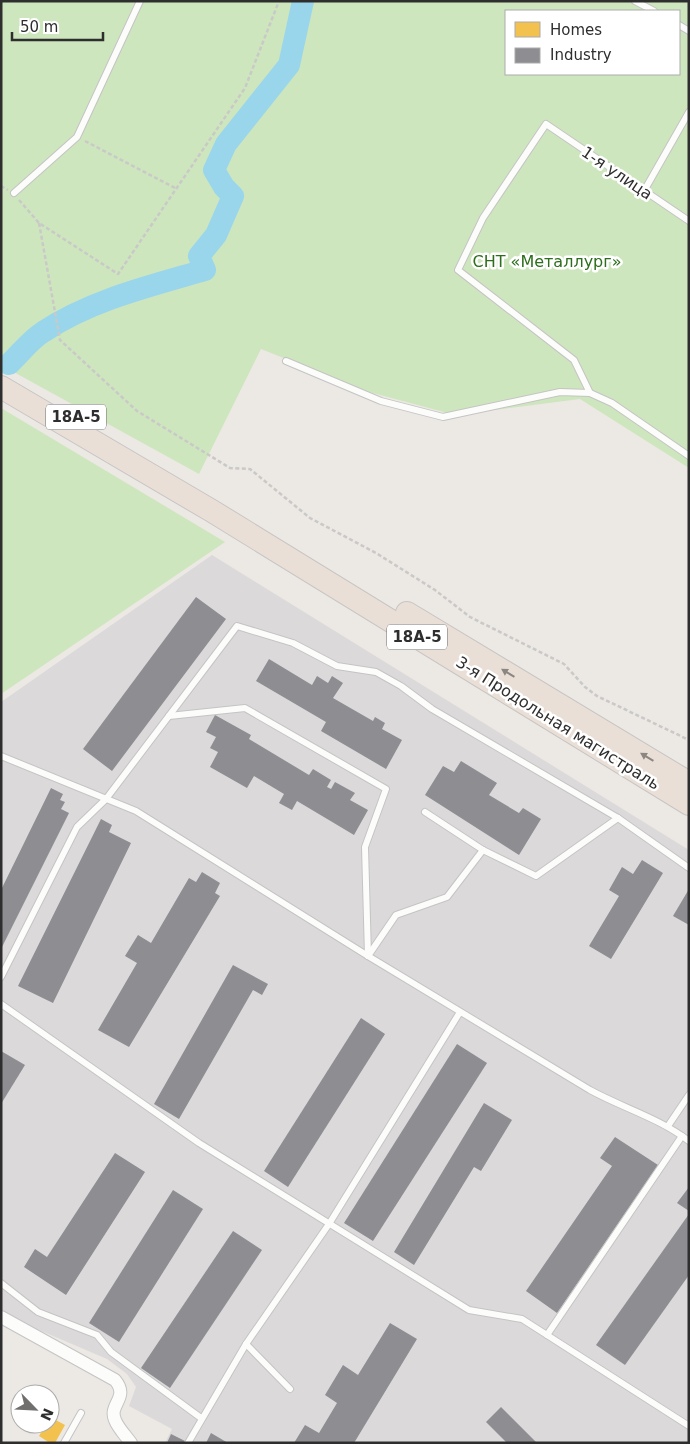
<svg xmlns="http://www.w3.org/2000/svg" width="690" height="1444" viewBox="0 0 690 1444" font-family="'DejaVu Sans',sans-serif">
  <rect width="100%" height="100%" fill="#ece8e4"/>
  <!-- industrial -->
  <polygon fill="#dcd9db" points="212,555 689,850 689,1443 165,1443 172,1429 129,1406 136,1387 127,1374 107,1359 25,1324 1,1309 1,702"/>
  <!-- green -->
  <g fill="#cee6be" fill-rule="evenodd">
    <path d="M 1,1 L 689,1 L 689,468 L 580,399 L 455,415 L 369,392 L 261,349 L 199,474 L 1,365 ZM 506,11 L 679,11 L 679,74 L 506,74 Z"/>
    <polygon points="1,408 225,542 1,694"/>
  </g>
  <!-- homes -->
  <polygon fill="#f2c14e" points="50,1417 65,1425 55,1443 50,1443 39,1436 46,1424 50,1424"/>
  <!-- industry -->
  <g fill="#8d8d92">
    <polygon points="196,597 226,619 112,771 83,749"/>
    <polygon points="269,659 312,685 317,676 328,683 332,676 343,683 333,698 373,721 375,717 385,723 382,729 402,740 386,769 321,731 326,722 256,681"/>
    <polygon points="215,715 251,735 249,739 309,775 313,769 331,780 327,787 331,789 335,782 355,793 350,800 368,810 354,835 297,801 292,810 279,803 284,794 254,776 247,788 210,767 218,752 210,748 216,737 206,732"/>
    <polygon points="461,761 497,783 489,795 519,813 523,808 541,819 519,855 425,795 443,766 454,772"/>
    <polygon points="51,788 63,794 60,800 65,802 61,809 69,813 1,949 1,890"/>
    <polygon points="101,819 112,825 109,832 131,843 53,1003 18,986"/>
    <polygon points="642,860 663,873 611,959 589,946 619,896 609,890 622,867 633,874"/>
    <polygon points="202,872 220,883 215,893 220,896 129,1047 98,1030 137,963 125,956 138,935 151,943 189,878 196,882"/>
    <polygon points="689,889 689,925 673,916"/>
    <polygon points="233,965 268,984 262,995 253,990 179,1119 154,1104"/>
    <polygon points="361,1018 385,1034 288,1187 264,1171"/>
    <polygon points="457,1044 487,1063 373,1241 344,1223"/>
    <polygon points="1,1051 25,1065 1,1104"/>
    <polygon points="484,1103 512,1120 481,1171 474,1167 414,1265 394,1252"/>
    <polygon points="615,1137 658,1165 557,1313 526,1291 612,1166 600,1158"/>
    <polygon points="115,1153 145,1172 66,1295 24,1267 35,1249 47,1257"/>
    <polygon points="689,1187 689,1211 677,1203"/>
    <polygon points="173,1190 203,1209 119,1342 89,1323"/>
    <polygon points="689,1214 689,1275 625,1365 596,1345"/>
    <polygon points="233,1231 262,1250 170,1388 141,1368"/>
    <polygon points="390,1323 417,1339 354,1443 294,1443 305,1425 319,1433 337,1403 325,1395 343,1365 358,1375"/>
    <polygon points="501,1407 537,1443 507,1443 486,1422"/>
    <polygon points="211,1433 228,1443 206,1443"/>
    <polygon points="171,1434 185,1441 184,1443 167,1443"/>
  </g>
  <g fill="none" stroke-linecap="round" stroke-linejoin="round">
    <!-- river -->
    <path stroke="#99d6ec" stroke-width="22" d="M 9,364 C 20,354 30,340 43,332 C 91,300 150,286 205,270 L 199,256 L 216,235 L 233,196 L 224,187 L 214,170 L 226,144 L 289,65 L 303,1"/>
    <!-- lane casing -->
    <g stroke="#c5c4c5" stroke-width="8">
      <g id="lane">
        <polyline points="635,1 654,11"/>
        <polyline points="679,25 689,31"/>
        <polyline points="644,191 689,112"/>
        <polyline points="14,193 77,137 140,1"/>
        <polyline points="689,221 546,124 483,218 458,270 574,360 590,393 612,403 689,456"/>
        <polyline points="286,361 381,401 443,417 560,392 590,393"/>
        <polyline points="169,716 245,708 386,789 365,847 368,956"/>
        <path d="M 1,756 L 136,811 L 368,956 L 590,1090 C 623,1108 659,1118 689,1141"/>
        <polyline points="425,812 483,850 536,876 618,818"/>
        <polyline points="368,956 396,915 447,897 483,850"/>
        <polyline points="1,977 77,827 106,799 237,626 293,643 337,666 376,672 401,686 432,709 618,818 689,868"/>
        <polyline points="1,1004 199,1143 469,1310 522,1319 689,1426"/>
        <polyline points="668,1126 689,1095"/>
        <polyline points="1,1283 38,1312 97,1335 111,1352 201,1418"/>
        <polyline points="547,1335 682,1136"/>
        <polyline points="246,1344 290,1389"/>
        <polyline points="64,1443 81,1413"/>
        <polyline points="188,1443 246,1344 329,1224 460,1012"/>
      </g>
    </g>
    <!-- street casing -->
    <g stroke="#c5c4c5" stroke-width="14">
      <path id="street" d="M 1,1317 L 115,1380 C 130,1398 108,1404 115,1420 C 118,1428 126,1436 131,1443"/>
    </g>
    <!-- highway casing -->
    <g stroke="#c6c5c4" stroke-width="24">
      <g id="highway">
        <polyline points="1,387 212,511 689,804"/>
        <polyline points="407,613 689,783"/>
      </g>
    </g>
    <!-- path -->
    <g stroke="#c9c9c8" stroke-width="2.5" stroke-dasharray="4 2.5" stroke-linecap="butt">
      <polyline points="85,141 177,189"/>
      <polyline points="1,186 8,190"/>
      <polyline points="19,200 39,223 118,274 245,88 279,1"/>
      <polyline points="39,223 60,340 137,411 230,468 250,469 310,518 376,553 435,590 470,617 564,664 585,687 597,696 689,740"/>
    </g>
    <!-- lane -->
    <use href="#lane" stroke="#fcfcfb" stroke-width="6"/>
    <!-- street -->
    <use href="#street" stroke="#fcfcfb" stroke-width="12"/>
    <!-- highway -->
    <use href="#highway" stroke="#eadfd6" stroke-width="22"/>
  </g>
  <!-- one-way arrows -->
  <defs><path id="oneway-solid" d="M-6-.8H1V-3.2L6.5 0L1 3.2V.8H-6Z" transform="scale(1.25)"/></defs>
  <g fill="#8c8682">
    <use href="#oneway-solid" transform="translate(508 673) rotate(-149)"/>
    <use href="#oneway-solid" transform="translate(647 757) rotate(-149)"/>
  </g>
  <g text-anchor="middle" dominant-baseline="central" stroke-width="5" stroke-linejoin="round" paint-order="stroke">
    <!-- shield labels -->
    <g fill="#fff" stroke="#6d6d6d" stroke-width="1">
      <rect x="46" y="404.5" width="60" height="25" rx="4"/>
      <rect x="387" y="624.5" width="60" height="25" rx="4"/>
    </g>
    <g font-size="15" font-weight="bold" fill="#2e2e2e">
      <text x="76" y="417">18А-5</text>
      <text x="417" y="637">18А-5</text>
    </g>
    <!-- street labels -->
    <g font-size="16" fill="#2e2e2e" stroke="#fff">
      <text transform="translate(617 173) rotate(34)">1-я улица</text>
      <text transform="translate(558 723) rotate(32)">3-я Продольная магистраль</text>
    </g>
    <!-- park labels -->
    <g font-size="16" fill="#2c6e1b" stroke="#fff">
      <text x="547" y="261">СНТ «Металлург»</text>
    </g>
  </g>
  <!-- border -->
  <rect width="690" height="1444" fill="none" stroke="#2e2e2e" stroke-width="5"/>
  <!-- legend -->
  <rect x="505" y="10" width="175" height="65" fill="#ffffff" stroke="#ababab"/>
  <rect x="515" y="22" width="25" height="15" fill="#f2c14e" stroke="#ababab"/>
  <text x="550" y="35" font-size="15" fill="#2e2e2e">Homes</text>
  <rect x="515" y="48" width="25" height="15" fill="#8d8d92" stroke="#ababab"/>
  <text x="550" y="60" font-size="15" fill="#2e2e2e">Industry</text>
  <!-- north arrow -->
  <g transform="translate(35 1409) rotate(114)"><circle r="24" fill="#ffffff" stroke="#ababab"/>
  <path d="M0-4L9 19L0 12L-9 19Z" fill="#706f6e"/>
  <text y="-8" font-size="14" font-weight="bold" text-anchor="middle" fill="#2e2e2e">N</text>
  </g>
  <!-- scale -->
  <path d="M12 32v8h91v-8" fill="none" stroke="#2e2e2e" stroke-width="2.5"/>
  <text x="20" y="32" font-size="15" fill="#2e2e2e" stroke="#ffffff" stroke-width="4" paint-order="stroke">50 m</text>
</svg>
